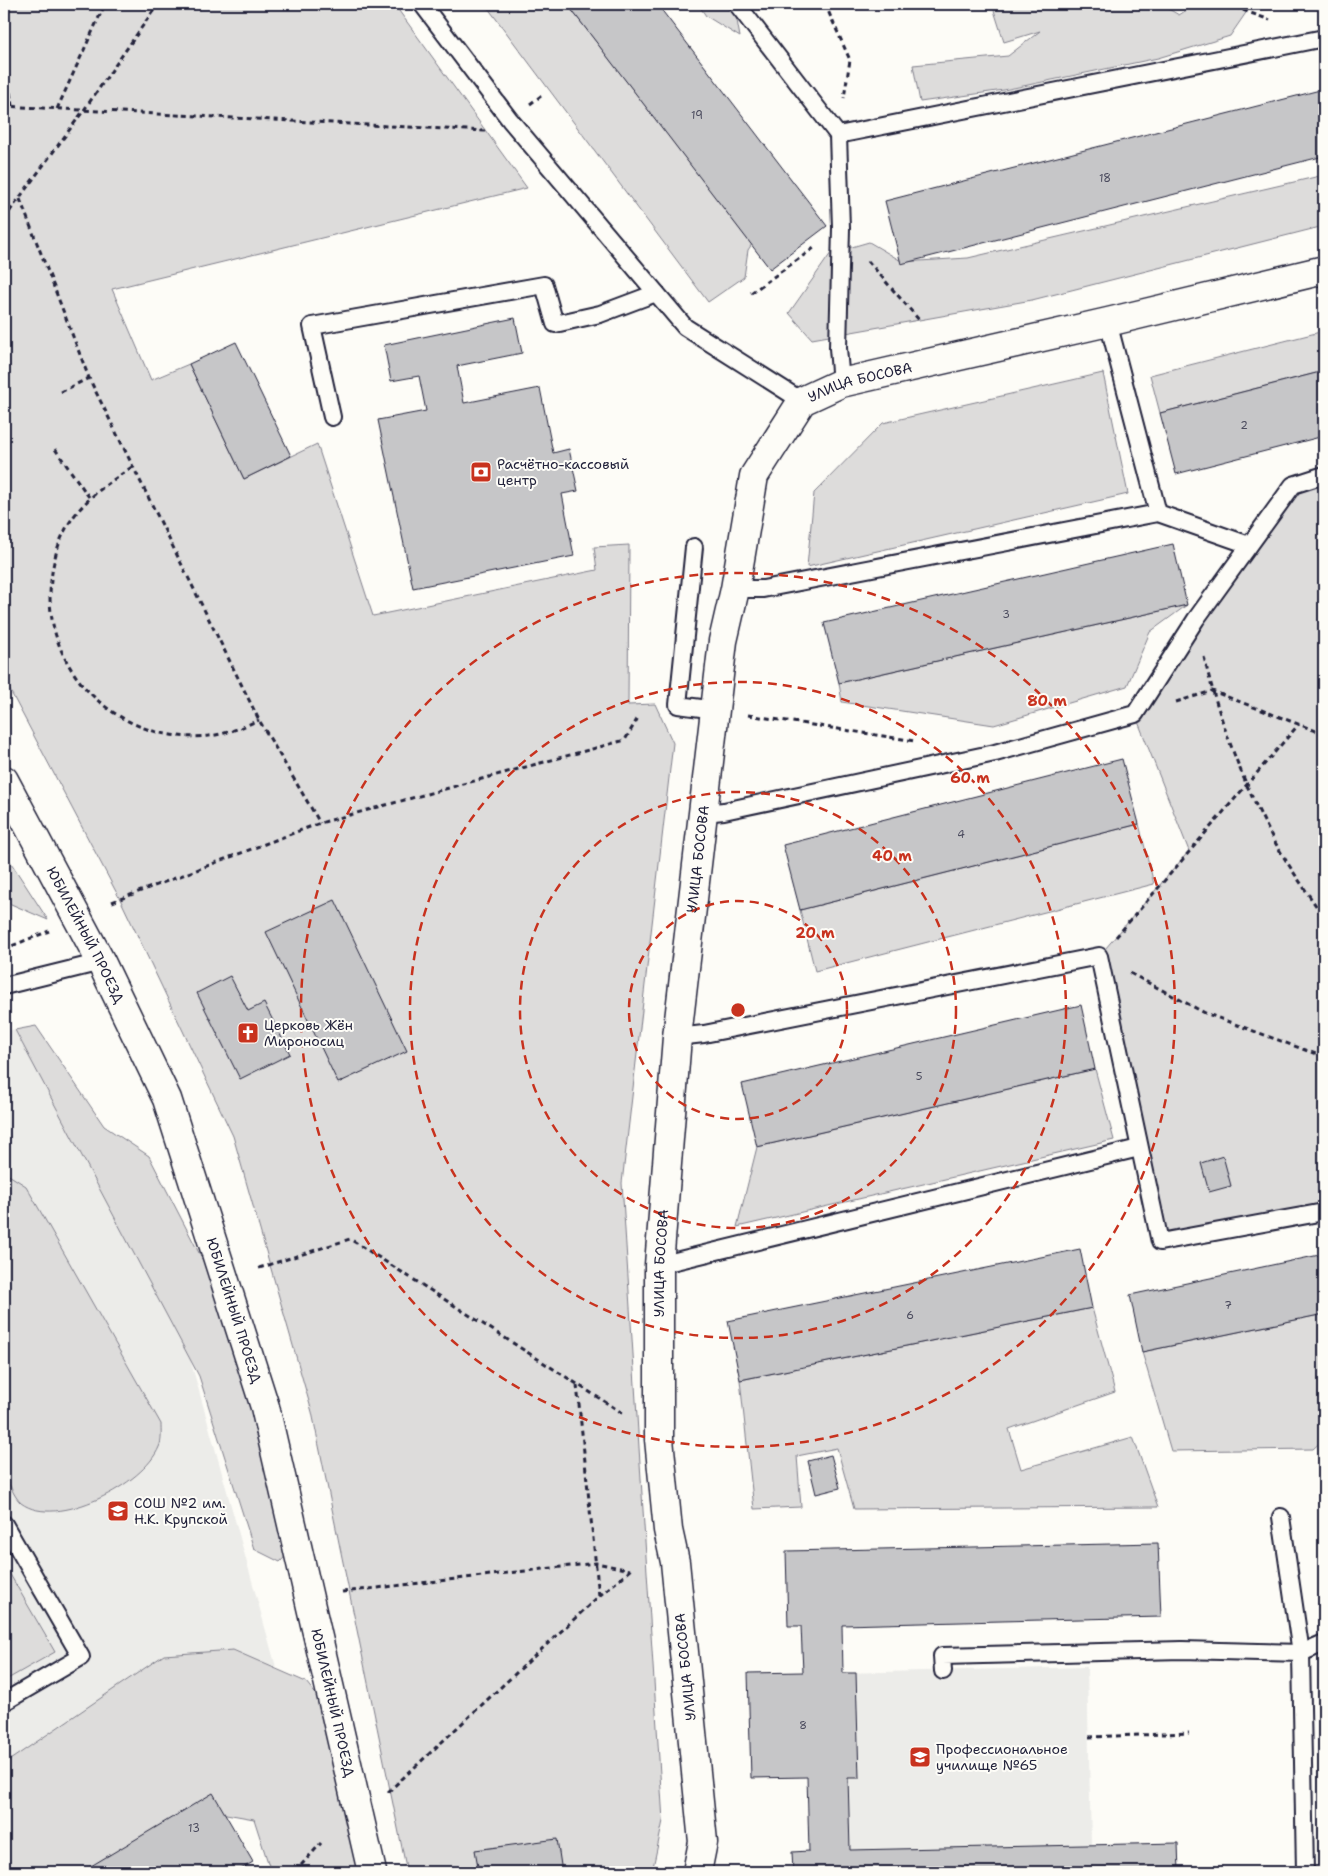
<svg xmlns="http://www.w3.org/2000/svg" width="1328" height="1876" viewBox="0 0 1328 1876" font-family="'Shantell Sans',sans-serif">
  <rect width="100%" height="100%" fill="#fdfcf7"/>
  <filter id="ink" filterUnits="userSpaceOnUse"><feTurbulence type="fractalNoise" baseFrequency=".02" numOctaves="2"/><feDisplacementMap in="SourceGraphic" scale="10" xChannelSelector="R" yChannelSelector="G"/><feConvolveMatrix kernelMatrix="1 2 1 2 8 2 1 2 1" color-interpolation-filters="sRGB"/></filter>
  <g filter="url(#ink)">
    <!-- built -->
    <g fill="#ecece9">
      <polygon points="16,1029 189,1355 276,1667 4,1825 4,1031"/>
      <polygon points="801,1626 843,1673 1087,1667 1091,1844 1178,1843 1179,1872 793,1872 792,1852 809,1851 807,1777 751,1778 748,1673 802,1672"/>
    </g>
    <!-- green -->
    <g fill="#dddcdb" stroke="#807f8b">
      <polygon points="4,4 394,4 527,188 112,289 151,380 189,364 244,479 317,444 373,616 597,570 594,547 629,545 628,705 655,704 673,743 622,1183 663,1821 652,1872 407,1872 312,1412 233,1136 122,903 4,679"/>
      <polygon points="485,4 567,4 752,244 748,250 744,277 708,302"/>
      <polygon points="698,4 734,4 740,37 706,16"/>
      <polygon points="992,4 1160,4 1179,15 1196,4 1252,4 1230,36 1158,58 1004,90 920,102 913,65 1008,56 1040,31 1004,42"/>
      <polygon points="1324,175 1324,226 1032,300 812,339 789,313 831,253 869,242 903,262 968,258"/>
      <polygon points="1324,331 1324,371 1160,413 1150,375"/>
      <polygon points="1103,373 1128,494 807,567 814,493 883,423"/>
      <polygon points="1324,475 1324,1212 1160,1242 1099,956 1189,851 1135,714 1293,485"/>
      <polygon points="1187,605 1150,632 1127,686 994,725 842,702 839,683"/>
      <polygon points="1139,824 1154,884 815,971 800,910"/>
      <polygon points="4,852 48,920 4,901"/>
      <polygon points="36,1026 104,1126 149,1156 230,1313 294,1547 280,1562 254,1549 199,1376 15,1030"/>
      <polygon points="1095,1069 1114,1140 737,1227 757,1147"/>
      <path d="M 4,1172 L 26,1186 L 161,1424 C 161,1431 162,1441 159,1447 C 144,1484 57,1530 21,1503 C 14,1497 8,1481 4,1473 Z"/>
      <polygon points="1092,1308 1115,1392 1009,1429 1021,1469 1133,1437 1158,1507 854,1509 837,1448 797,1456 801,1507 754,1509 740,1380"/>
      <polygon points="1324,1314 1324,1439 1313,1449 1171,1451 1142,1352"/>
      <polygon points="4,1564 55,1652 4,1681"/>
      <polygon points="233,1650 306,1682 331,1713 361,1859 352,1872 271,1872 254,1819 204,1810 86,1872 4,1872 4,1764 164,1655"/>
    </g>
    <!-- building -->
    <g fill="#c6c6c8" stroke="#22223b">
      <polygon points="567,4 657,4 827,226 770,269"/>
      <polygon points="1324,89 1324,156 901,264 885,201"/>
      <polygon points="515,318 522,353 457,366 464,403 540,388 553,453 569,449 578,491 562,494 574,556 413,588 378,420 426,411 419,376 391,381 384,345"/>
      <polygon points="236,342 291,456 244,479 189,364"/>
      <polygon points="1324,371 1324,436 1176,474 1160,413"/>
      <polygon points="1173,544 1187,605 839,683 824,623"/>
      <polygon points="1122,759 1139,824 800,910 783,845"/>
      <polygon points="335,900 407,1051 338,1083 266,932"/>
      <polygon points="230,976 248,1011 264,1003 290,1054 240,1079 197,993"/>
      <polygon points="1081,1005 1095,1069 757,1147 742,1084"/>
      <polygon points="1223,1156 1231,1186 1209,1192 1201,1163"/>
      <polygon points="1080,1249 1092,1308 740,1380 728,1321"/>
      <polygon points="1324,1254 1324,1314 1142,1352 1130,1295"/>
      <polygon points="831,1455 840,1488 816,1494 808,1461"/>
      <polygon points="1158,1543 1161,1617 842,1625 843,1673 856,1673 859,1778 848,1778 850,1850 1178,1843 1179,1872 793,1872 792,1852 809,1851 807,1777 751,1778 748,1673 803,1672 801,1626 788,1626 786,1551"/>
      <polygon points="213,1793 253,1862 236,1872 81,1872"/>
      <polygon points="557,1839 562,1872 479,1872 475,1850"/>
    </g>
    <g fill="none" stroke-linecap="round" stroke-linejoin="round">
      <!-- service casing -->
      <g stroke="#22223b" stroke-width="20">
        <g id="service">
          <polyline points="422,4 510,120 685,327 802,401"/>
          <polyline points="737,4 838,135 841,228 838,348 841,383"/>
          <polyline points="838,135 1324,38"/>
          <polyline points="1108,322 1158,513 1249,545"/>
          <polyline points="332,417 312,326 544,285 555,324 600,314 656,293"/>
          <polyline points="694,547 678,705 701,708"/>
          <polyline points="735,589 763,589 1158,513"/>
          <polyline points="703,813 724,811 995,753 1135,714 1196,619 1293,485 1324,475"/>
          <polyline points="4,986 101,962"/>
          <polyline points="677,1037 704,1034 1099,956 1160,1242 1324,1212"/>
          <polyline points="659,1265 1139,1148"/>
          <polyline points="1281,1517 1301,1653 1305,1872"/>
          <polyline points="4,1524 81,1657 4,1702"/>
          <polyline points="943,1671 942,1656 1182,1650 1301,1653 1324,1643"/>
        </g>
      </g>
      <!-- minor casing -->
      <g stroke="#22223b" stroke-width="31">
        <g id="minor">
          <path id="s1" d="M 4,780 L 101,962 L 167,1099 L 265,1407 L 372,1872"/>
        </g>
      </g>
      <!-- tertiary casing -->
      <g stroke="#22223b" stroke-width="31">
        <g id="tertiary">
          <path id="s2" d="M 697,1872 L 703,1842 L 675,1562 L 668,1530 L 659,1439 L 659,1265 L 677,1037 L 723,641 L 735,589 L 754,476 L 802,401 L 841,383 L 1108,322 L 1324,270"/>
        </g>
      </g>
      <!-- path -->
      <g stroke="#22223b" stroke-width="3" stroke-dasharray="5 4" stroke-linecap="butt">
        <polyline points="825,4 850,60 844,98"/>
        <polyline points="1226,4 1270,20"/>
        <polyline points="4,48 12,106"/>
        <polyline points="530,104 541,96"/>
        <polyline points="4,106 485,131"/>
        <polyline points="57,109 105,4"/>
        <polyline points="20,199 89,378 259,720 320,823"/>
        <polyline points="4,219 84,110 158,4"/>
        <polyline points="868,261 920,321"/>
        <polyline points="751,293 814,248"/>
        <polyline points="61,392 89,378"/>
        <polyline points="55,449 89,497"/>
        <path d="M 132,467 C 107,484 84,499 68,525 C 56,545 51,570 50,594 C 49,679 125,745 209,736 C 227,734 243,727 259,720"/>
        <path d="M 1204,657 C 1219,720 1244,787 1276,844 C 1291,870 1308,893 1324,918"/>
        <polyline points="1176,702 1212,691 1324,734"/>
        <polyline points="748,715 915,741"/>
        <polyline points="112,902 320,823 625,740 639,716"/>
        <polyline points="1116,937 1299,724"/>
        <polyline points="4,949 49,931"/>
        <polyline points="1130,973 1205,1013 1324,1057"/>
        <polyline points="259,1268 350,1239 624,1414"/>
        <polyline points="577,1385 599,1596"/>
        <polyline points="342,1592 596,1563 630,1570"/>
        <polyline points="1089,1737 1189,1733"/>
        <polyline points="388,1792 599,1596 631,1570"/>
        <polyline points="295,1872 321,1843"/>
      </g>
      <!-- service -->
      <use href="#service" stroke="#fdfcf7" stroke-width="16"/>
      <!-- minor -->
      <use href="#minor" stroke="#fdfcf7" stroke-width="28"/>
      <!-- tertiary -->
      <use href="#tertiary" stroke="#fdfcf7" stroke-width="28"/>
    </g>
  </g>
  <!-- distance rings -->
  <g fill="none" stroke="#c8321e" stroke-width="2.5" stroke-dasharray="9 6">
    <circle cx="738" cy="1010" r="109"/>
    <circle cx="738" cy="1010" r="218"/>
    <circle cx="738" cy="1010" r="328"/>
    <circle cx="738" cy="1010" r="437"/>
  </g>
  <!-- icons -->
  <defs>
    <g id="bank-square" transform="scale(1.125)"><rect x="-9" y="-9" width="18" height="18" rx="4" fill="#c8321e" stroke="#fdfcf7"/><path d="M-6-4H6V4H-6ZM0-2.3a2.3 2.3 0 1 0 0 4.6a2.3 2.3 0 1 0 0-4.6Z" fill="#fff"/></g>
    <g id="church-square" transform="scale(1.125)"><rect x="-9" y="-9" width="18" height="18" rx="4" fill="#c8321e" stroke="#fdfcf7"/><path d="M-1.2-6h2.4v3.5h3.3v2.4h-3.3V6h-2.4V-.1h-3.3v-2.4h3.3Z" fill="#fff"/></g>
    <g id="school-square" transform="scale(1.125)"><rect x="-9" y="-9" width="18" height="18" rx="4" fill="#c8321e" stroke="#fdfcf7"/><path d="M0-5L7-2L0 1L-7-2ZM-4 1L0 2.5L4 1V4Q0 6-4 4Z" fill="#fff"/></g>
    <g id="university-square" transform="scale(1.125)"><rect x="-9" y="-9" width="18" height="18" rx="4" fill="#c8321e" stroke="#fdfcf7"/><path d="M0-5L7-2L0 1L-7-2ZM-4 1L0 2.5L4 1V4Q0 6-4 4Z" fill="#fff"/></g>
  </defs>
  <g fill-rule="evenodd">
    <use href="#bank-square" x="481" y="472"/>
    <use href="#church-square" x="248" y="1033"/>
    <use href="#school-square" x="118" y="1511"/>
    <use href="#university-square" x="920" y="1757"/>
  </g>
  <g text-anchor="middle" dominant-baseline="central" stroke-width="4" stroke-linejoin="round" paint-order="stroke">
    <!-- number labels -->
    <g font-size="11" fill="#4b4b5e">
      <text x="697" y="115">19</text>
      <text x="1105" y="178">18</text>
      <text x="1244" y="425">2</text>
      <text x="1006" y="614">3</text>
      <text x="961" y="834">4</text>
      <text x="919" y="1076">5</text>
      <text x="1228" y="1305">7</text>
      <text x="910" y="1315">6</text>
      <text x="803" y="1725">8</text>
      <text x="194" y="1828">13</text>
    </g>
    <!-- street labels -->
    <g font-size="14" fill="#22223b" stroke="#fdfcf7">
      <text stroke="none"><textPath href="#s2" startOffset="1556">УЛИЦА БОСОВА</textPath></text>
      <text stroke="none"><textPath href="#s2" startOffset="1018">УЛИЦА БОСОВА</textPath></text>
      <text stroke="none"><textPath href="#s1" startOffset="175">ЮБИЛЕЙНЫЙ ПРОЕЗД</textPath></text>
      <text stroke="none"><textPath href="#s2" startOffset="612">УЛИЦА БОСОВА</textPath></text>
      <text stroke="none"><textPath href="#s1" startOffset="580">ЮБИЛЕЙНЫЙ ПРОЕЗД</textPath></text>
      <text transform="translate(685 1667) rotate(-96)">УЛИЦА БОСОВА</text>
      <text stroke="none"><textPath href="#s1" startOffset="985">ЮБИЛЕЙНЫЙ ПРОЕЗД</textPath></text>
    </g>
    <!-- poi labels -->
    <g font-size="14" fill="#22223b" stroke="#fdfcf7" text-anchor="start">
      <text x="497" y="464">Расчётно-кассовый<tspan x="497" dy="16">центр</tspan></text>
      <text x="264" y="1025">Церковь Жён<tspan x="264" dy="16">Мироносиц</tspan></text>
      <text x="134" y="1503">СОШ №2 им.<tspan x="134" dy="16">Н.К. Крупской</tspan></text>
      <text x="936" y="1749">Профессиональное<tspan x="936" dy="16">училище №65</tspan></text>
    </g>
  </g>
  <circle cx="738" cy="1010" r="8" fill="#c8321e" stroke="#fdfcf7" stroke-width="2.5"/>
  <g font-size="15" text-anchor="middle" font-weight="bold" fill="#c8321e" stroke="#fdfcf7" stroke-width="4" stroke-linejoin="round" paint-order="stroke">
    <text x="1047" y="706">80 m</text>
    <text x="970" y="783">60 m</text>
    <text x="892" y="861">40 m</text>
    <text x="815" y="938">20 m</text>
  </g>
  <!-- margin -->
  <rect width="1328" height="1876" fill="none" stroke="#fdfcf7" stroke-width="20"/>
  <rect x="10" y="10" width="1308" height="1856" fill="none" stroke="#22223b" stroke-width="2" filter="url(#ink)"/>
</svg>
